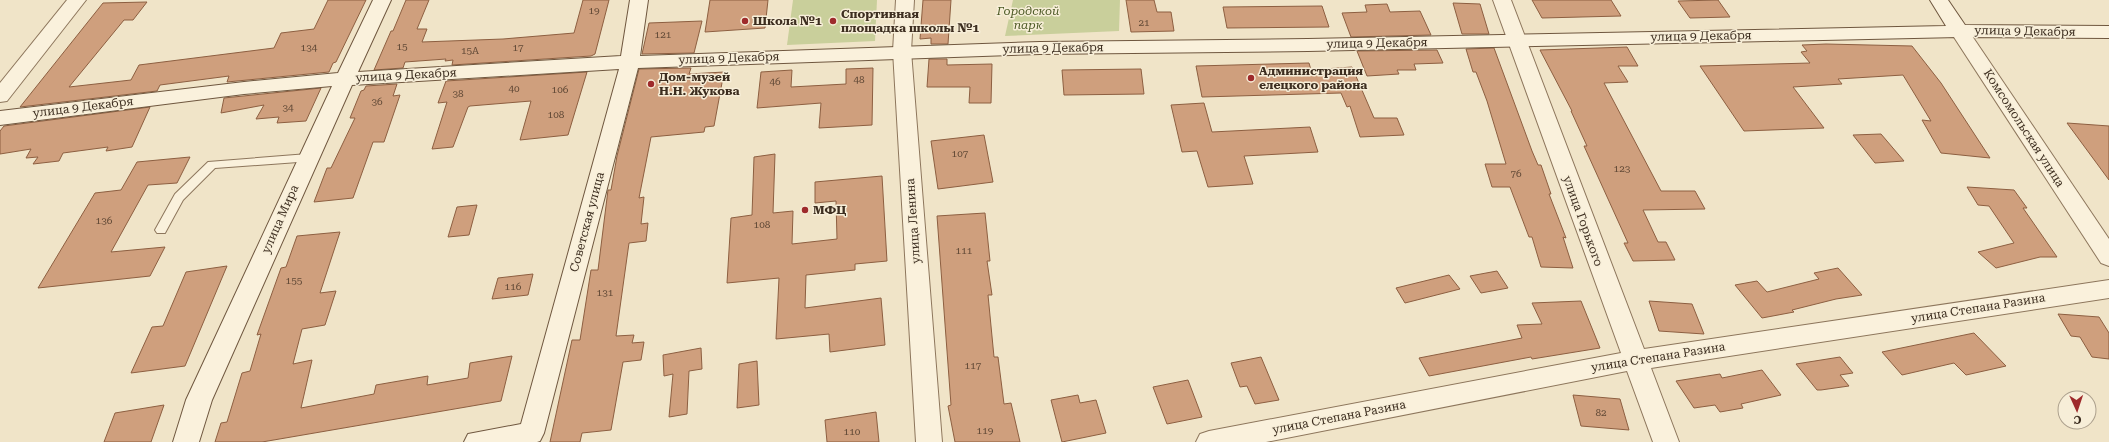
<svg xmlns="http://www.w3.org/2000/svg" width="2109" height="442" viewBox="0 0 2109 442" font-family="'Roboto Serif',serif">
  <rect width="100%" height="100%" fill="#f0e4c8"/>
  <!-- green -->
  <g fill="#c9cf9b">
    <polygon points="793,0 877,0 875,41 787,45"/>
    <polygon points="1013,0 1120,0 1119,31 1005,36"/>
  </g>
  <!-- building -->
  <g fill="#cf9f7d" stroke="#8d5f41">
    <polygon points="328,0 366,0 336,62 333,63 329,72 227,82 229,76 160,85 157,91 20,107 103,3 147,2 133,20 124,20 69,87 131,80 139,65 274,48 281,33 314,29"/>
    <polygon points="406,0 429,0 417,29 427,29 422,42 503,39 574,33 583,0 609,0 595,54 591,56 452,65 453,60 445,61 446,59 405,62 403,68 374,70 391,31 393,31"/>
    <polygon points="710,0 768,0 765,28 705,32"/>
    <polygon points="923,0 951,0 948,44 931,44 931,38 920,39"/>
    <polygon points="1126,0 1154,0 1157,12 1171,12 1174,31 1131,32"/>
    <polygon points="1532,0 1611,0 1621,16 1542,18"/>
    <polygon points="1718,0 1730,17 1690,18 1678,1"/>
    <polygon points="1453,3 1480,4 1489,34 1462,34"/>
    <polygon points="1387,4 1390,12 1420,11 1431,35 1351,37 1342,13 1367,12 1365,5"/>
    <polygon points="1322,6 1329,27 1227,28 1223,7"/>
    <polygon points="702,21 694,53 642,54 649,23"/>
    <polygon points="1826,44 1912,46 1941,83 1990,158 1941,153 1922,120 1931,121 1903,75 1838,79 1842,84 1793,87 1824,128 1744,131 1700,66 1810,63 1801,52 1807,51 1802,45"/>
    <polygon points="1627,47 1638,66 1618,66 1628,82 1604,83 1661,191 1695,191 1705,209 1643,210 1658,242 1666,242 1675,260 1633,261 1624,243 1628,243 1584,146 1587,146 1571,111 1572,111 1540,50"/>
    <polygon points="1494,48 1532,151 1538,165 1541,165 1551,194 1549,194 1566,238 1563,237 1573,268 1541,267 1532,237 1529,237 1510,187 1492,187 1485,164 1506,164 1487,101 1476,72 1473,72 1466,49"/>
    <polygon points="1437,50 1443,63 1414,64 1416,70 1397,70 1399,74 1367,76 1357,51"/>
    <polygon points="929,59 947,59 947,65 992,64 991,103 969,103 970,87 927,87"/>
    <polygon points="1309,63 1311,70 1352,67 1374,118 1397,118 1404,135 1360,137 1350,106 1347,107 1341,93 1202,97 1196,66"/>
    <polygon points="691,68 689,74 724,72 714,126 705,127 704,132 651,137 639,198 644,197 641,224 648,223 646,241 629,243 616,336 634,335 632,343 644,342 641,360 623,362 611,430 582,433 580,442 550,442 572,340 580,340 591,270 598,270 608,190 611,190 617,156 639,69"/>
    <polygon points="873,68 872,125 819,128 821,103 757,108 761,72 792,70 791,87 846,84 846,69"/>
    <polygon points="1141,69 1144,94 1064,95 1062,70"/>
    <polygon points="587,72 568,135 520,140 531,101 470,106 468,107 453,147 432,149 447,102 438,103 446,81"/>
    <polygon points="397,84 393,96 400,95 384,142 373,142 353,198 314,202 327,168 331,168 355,118 350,118 361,91 364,90 366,86"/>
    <polygon points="321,88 306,121 277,123 279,117 256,119 264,105 221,113 224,98"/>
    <polygon points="1204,103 1212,132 1310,127 1318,152 1244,156 1253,184 1208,187 1197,151 1182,152 1171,105"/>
    <polygon points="150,107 132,147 106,151 108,147 63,153 59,161 33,164 38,157 26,158 31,149 0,154 0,131 4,126"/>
    <polygon points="2067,123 2109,126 2109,180"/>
    <polygon points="1881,134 1904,161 1875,163 1853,135"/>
    <polygon points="984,135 993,182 938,189 931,141"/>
    <polygon points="775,154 773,213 793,211 792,244 837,239 836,201 815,203 815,182 882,176 887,261 855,264 855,270 806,275 805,308 881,298 885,345 830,352 829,334 776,339 779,278 727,283 731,218 752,215 754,157"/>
    <polygon points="190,157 177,183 148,185 111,252 165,247 150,276 38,288 95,193 121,190 137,162"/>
    <polygon points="1967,187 2014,190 2027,208 2023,208 2057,257 2040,257 1996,268 1978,252 2014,243 1989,206 1978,205"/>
    <polygon points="477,205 469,235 448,237 457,207"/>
    <polygon points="985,213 990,261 987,261 992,295 988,295 994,357 998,357 1004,404 1011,403 1020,442 955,442 948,406 951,405 937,216"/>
    <polygon points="340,232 320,293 336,291 325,325 302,329 293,364 312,360 301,408 374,394 376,385 428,376 427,385 468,378 470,363 512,356 501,401 262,442 215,442 221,423 227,422 242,373 250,371 261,334 257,335 281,268 286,267 297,236"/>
    <polygon points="227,266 185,366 131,373 152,327 163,326 186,272"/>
    <polygon points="1838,268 1862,295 1836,299 1792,310 1794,312 1762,318 1735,285 1757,281 1767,292 1819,279 1814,273"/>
    <polygon points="1497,271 1508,288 1481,293 1470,276"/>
    <polygon points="533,274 528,295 492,299 498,278"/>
    <polygon points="1449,275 1460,289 1405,303 1396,288"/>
    <polygon points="1581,301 1600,348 1532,359 1531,357 1429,376 1419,358 1522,338 1517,325 1542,324 1532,303"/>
    <polygon points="1649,301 1692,304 1704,334 1659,331"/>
    <polygon points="2058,314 2099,317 2109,333 2109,359 2092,357 2080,337 2071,336"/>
    <polygon points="1974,333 2006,366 1966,375 1954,363 1902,375 1882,352"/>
    <polygon points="701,348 702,369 689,371 687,414 669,417 673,374 664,376 663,355"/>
    <polygon points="1261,357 1279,400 1255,404 1247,386 1240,387 1231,363"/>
    <polygon points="1840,357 1853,373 1840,375 1849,386 1821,390 1817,390 1796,364"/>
    <polygon points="757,361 759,405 737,408 739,364"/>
    <polygon points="1762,370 1781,395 1741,404 1743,408 1720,412 1715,405 1694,408 1676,381 1720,374 1722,378"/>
    <polygon points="1188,380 1202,417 1167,424 1153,387"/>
    <polygon points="1078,395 1080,403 1096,400 1106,433 1062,442 1051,400"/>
    <polygon points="1573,395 1620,399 1629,430 1581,426"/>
    <polygon points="164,405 151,442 104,442 115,413"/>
    <polygon points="876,412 879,442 827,442 825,420"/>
  </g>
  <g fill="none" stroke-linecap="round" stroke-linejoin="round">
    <!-- lane casing -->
    <g stroke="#8d765c" stroke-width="2">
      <polygon id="lane" points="308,154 313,158 312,161 215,168 183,200 165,233 157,233 155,230 175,194 208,162"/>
    </g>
    <!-- street casing -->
    <g stroke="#8d765c" stroke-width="2">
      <g id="street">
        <polygon points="67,0 86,0 7,101 0,102 0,83"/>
        <polygon points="896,0 914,0 911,51 942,442 916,442 893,51"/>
        <polygon points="1493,0 1511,0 1644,349 2109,280 2109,298 1651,368 1679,442 1653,442 1627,371 1266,442 1196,442 1200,434 1209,431 1621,353"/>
        <polygon points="1959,25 1966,27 2109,239 2109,266 2101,263 1950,31 1952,27"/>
      </g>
    </g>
    <!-- secondary casing -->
    <g stroke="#6f573f" stroke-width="2">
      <polygon id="secondary" points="373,0 391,0 358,72 621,56 630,0 648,0 640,56 1040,42 1308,39 1946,26 1930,0 1948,0 1965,25 2109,26 2109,38 1959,37 1308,51 1040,54 638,68 544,433 540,441 537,442 464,442 468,434 521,424 619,69 352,85 212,400 199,442 173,442 186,400 332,86 244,94 0,125 0,111 244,82 338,73"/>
    </g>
    <!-- lane -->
    <use href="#lane" fill="#faf1dc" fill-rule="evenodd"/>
    <!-- street -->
    <use href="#street" fill="#faf1dc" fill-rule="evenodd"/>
    <!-- secondary -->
    <use href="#secondary" fill="#faf1dc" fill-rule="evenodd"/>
  </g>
  <!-- markers -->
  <g fill="#9e2a2b" stroke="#f7eed8" stroke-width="1.5">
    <circle cx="745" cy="21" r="4"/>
    <circle cx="833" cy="21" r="4"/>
    <circle cx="1251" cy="78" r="4"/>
    <circle cx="651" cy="84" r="4"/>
    <circle cx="805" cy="210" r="4"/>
  </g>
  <g text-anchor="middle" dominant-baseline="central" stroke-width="3" stroke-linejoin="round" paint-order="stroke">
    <!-- number labels -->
    <g font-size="10" fill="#624a37">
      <text x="594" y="10">19</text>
      <text x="1144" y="22">21</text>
      <text x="663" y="34">121</text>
      <text x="402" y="46">15</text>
      <text x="309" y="47">134</text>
      <text x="518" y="47">17</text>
      <text x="470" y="50">15А</text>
      <text x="859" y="79">48</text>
      <text x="775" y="81">46</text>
      <text x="514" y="88">40</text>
      <text x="560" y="89">106</text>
      <text x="458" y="93">38</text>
      <text x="377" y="101">36</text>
      <text x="288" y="107">34</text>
      <text x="556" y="114">108</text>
      <text x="960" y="153">107</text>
      <text x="1622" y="168">123</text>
      <text x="1516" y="173">76</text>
      <text x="104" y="220">136</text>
      <text x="762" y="224">108</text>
      <text x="964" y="250">111</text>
      <text x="294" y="280">155</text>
      <text x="513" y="286">116</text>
      <text x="605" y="292">131</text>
      <text x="973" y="365">117</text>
      <text x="1601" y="412">82</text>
      <text x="985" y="430">119</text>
      <text x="852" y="431">110</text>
    </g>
    <!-- park labels -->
    <g font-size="12" font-style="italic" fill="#4d5a26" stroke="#f7eed8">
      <text x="1028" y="11">Городской<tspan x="1028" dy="14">парк</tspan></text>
    </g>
    <!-- poi labels -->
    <g font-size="12" font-weight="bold" fill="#3d2e20" stroke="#f7eed8" text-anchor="start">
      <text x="841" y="14">Спортивная<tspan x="841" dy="14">площадка школы №1</tspan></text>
      <text x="753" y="21">Школа №1</text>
      <text x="1259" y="71">Администрация<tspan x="1259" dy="14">елецкого района</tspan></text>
      <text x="659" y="77">Дом-музей<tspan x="659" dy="14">Н.Н. Жукова</tspan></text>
      <text x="813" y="210">МФЦ</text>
    </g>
    <!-- street labels -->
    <g font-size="12" fill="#3d2e20" stroke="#f7eed8">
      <text transform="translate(2025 31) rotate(1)">улица 9 Декабря</text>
      <text transform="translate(1701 36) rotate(-1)">улица 9 Декабря</text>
      <text transform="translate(1377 43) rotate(-1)">улица 9 Декабря</text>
      <text transform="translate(1053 48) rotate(-1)">улица 9 Декабря</text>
      <text transform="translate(729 58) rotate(-2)">улица 9 Декабря</text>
      <text transform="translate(406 75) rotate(-3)">улица 9 Декабря</text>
      <text transform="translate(83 107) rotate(-7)">улица 9 Декабря</text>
      <text transform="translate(2024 128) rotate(57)">Комсомольская улица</text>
      <text transform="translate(280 219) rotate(-66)">улица Мира</text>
      <text transform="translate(913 221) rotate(-94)">улица Ленина</text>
      <text transform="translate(1583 221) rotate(70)">улица Горького</text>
      <text transform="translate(587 222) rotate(-75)">Советская улица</text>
      <text transform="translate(1978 308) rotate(-9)">улица Степана Разина</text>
      <text transform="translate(1658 357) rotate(-9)">улица Степана Разина</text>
      <text transform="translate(1339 417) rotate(-11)">улица Степана Разина</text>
    </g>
  </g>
  <!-- north arrow -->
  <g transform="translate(2077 410) rotate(177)"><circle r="19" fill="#f7eed8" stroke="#ada18e"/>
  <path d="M0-3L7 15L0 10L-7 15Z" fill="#9e2a2b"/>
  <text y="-6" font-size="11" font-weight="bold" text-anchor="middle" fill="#3d2e20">С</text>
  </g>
</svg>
